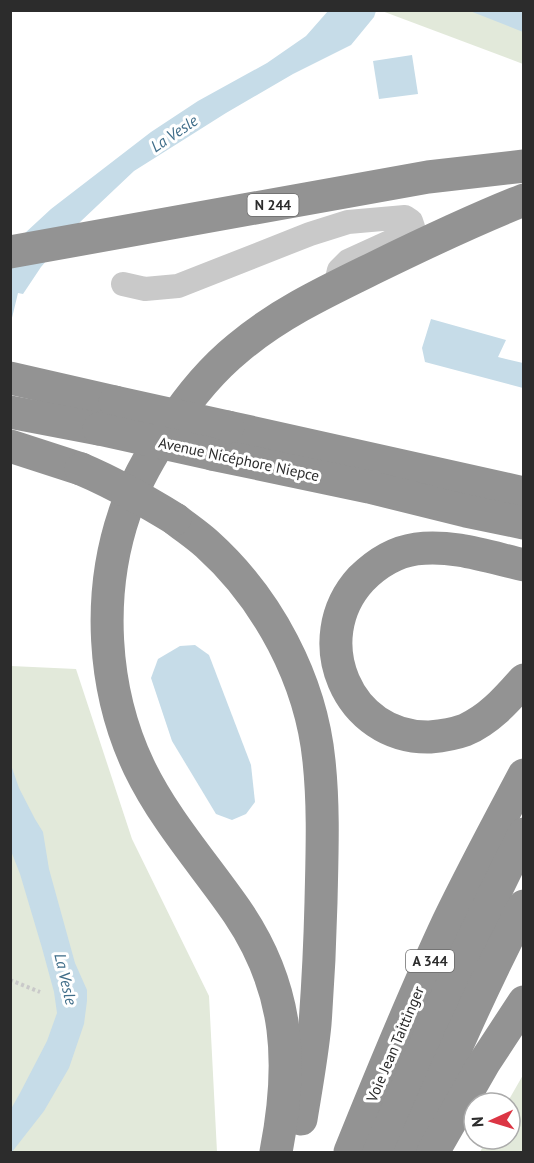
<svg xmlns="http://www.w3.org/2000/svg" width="534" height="1163" viewBox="0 0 534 1163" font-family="'PT Sans',sans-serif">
  <rect width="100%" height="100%" fill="#fff"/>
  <!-- green -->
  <g fill="#e2e9da">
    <polygon points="382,11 523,11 523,64"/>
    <polygon points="11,666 76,669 132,839 209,996 217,1152 11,1152"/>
    <polygon points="523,1075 523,1152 480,1152 487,1139 510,1139 510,1103 507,1103"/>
  </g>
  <!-- water -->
  <g fill="#c6dce8">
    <polygon points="328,11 376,11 374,17 351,45 293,74 226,113 134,171 79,223 41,267 23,294 18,293 11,322 11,246 51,209 151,132 198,101 267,63 306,36"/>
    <polygon points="470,11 523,11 523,32"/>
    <polygon points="412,55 418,94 379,99 373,61"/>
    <polygon points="431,319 506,340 498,357 523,363 523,388 425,362 422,348"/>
    <polygon points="195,645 209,655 251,765 255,802 246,814 232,820 216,814 172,741 151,678 158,659 180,646"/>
    <polygon points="11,765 19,788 35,819 43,832 49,869 75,963 87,990 87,1001 84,1024 69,1068 44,1111 12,1152 10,1152 11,1109 20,1093 47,1041 57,1013 54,992 42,948 20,874 11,851"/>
  </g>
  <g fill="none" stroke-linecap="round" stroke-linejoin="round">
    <!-- path -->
    <polyline stroke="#c9c9c9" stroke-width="4" stroke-dasharray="3 3" stroke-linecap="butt" points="10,980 40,992"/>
    <!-- minor -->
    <polyline stroke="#c9c9c9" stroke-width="24" points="123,284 145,289 178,286 310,234 348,222 405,217 411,221 413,227 405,235 348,261 339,270 335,287"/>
    <!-- highway -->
    <g stroke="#939393" stroke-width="33">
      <polyline points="10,252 428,177 524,166"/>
      <polyline points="10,378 115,402"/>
      <polyline points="10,412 99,429"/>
      <polyline points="228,427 524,493"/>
      <polyline points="10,446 81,469"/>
      <polyline points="212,454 369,487 466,511 524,523"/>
      <path d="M 175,519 C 185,527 197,535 207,544 C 268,599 311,680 319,761 C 324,808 322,855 321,902 C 320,943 318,984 315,1024 C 312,1056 306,1088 301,1119"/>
      <path d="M 524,565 C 489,557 452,544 416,549 C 395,552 376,564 361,579 C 306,639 347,739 430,737 C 441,736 454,734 465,730 C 490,719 507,699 524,680"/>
      <path d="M 276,1152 C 293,1064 290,990 238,913 C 205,865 165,821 139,767 C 102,689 97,593 125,512 C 135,481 152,453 170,426 C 189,397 211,370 238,348 C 278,314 327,291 374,268 C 423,244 473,220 524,200"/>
      <path d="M 350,1152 C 381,1075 413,997 448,922 C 472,872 498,824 524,775"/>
      <path d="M 379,1152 C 425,1045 471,938 524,834"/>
      <path d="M 411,1152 C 446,1069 482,986 524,906"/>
      <polyline points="433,1152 484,1063 524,1002"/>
    </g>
    <!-- highway-bridge -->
    <g stroke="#939393" stroke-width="33">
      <polyline points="115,402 228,427"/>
      <polyline points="99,429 212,454"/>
      <path d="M 81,469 C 114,483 144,500 175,519"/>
    </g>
  </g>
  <g text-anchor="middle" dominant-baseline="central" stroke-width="6" stroke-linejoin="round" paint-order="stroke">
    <!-- shield labels -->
    <g fill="#fff" stroke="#6b6b6b" stroke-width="1.5">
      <rect x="247.5" y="194" width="51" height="22" rx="4.5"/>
      <rect x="406" y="950" width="48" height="22" rx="4.5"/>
    </g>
    <g font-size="14" font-weight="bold" fill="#2c2c2c">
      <text x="273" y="205">N 244</text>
      <text x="430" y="961">A 344</text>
    </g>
    <!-- street labels -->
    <g font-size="15" fill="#2c2c2c" stroke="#fff">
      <text transform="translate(239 459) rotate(12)">Avenue Nicéphore Niepce</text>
      <text transform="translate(395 1044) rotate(-67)">Voie Jean Taittinger</text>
    </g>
    <!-- water labels -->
    <g font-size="16" font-style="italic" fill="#3f6d89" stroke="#fff">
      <text transform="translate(174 133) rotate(-34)">La Vesle</text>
      <text transform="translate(66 979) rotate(77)">La Vesle</text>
    </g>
  </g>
  <!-- border -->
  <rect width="534" height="1163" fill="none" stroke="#2c2c2c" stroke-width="24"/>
  <!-- north arrow -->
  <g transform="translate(492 1121) rotate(266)"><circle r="28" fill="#ffffff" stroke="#ababab" stroke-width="1.5"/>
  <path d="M0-4.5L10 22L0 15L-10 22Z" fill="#dc3544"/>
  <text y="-9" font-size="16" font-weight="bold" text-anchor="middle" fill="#2c2c2c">N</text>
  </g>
</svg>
